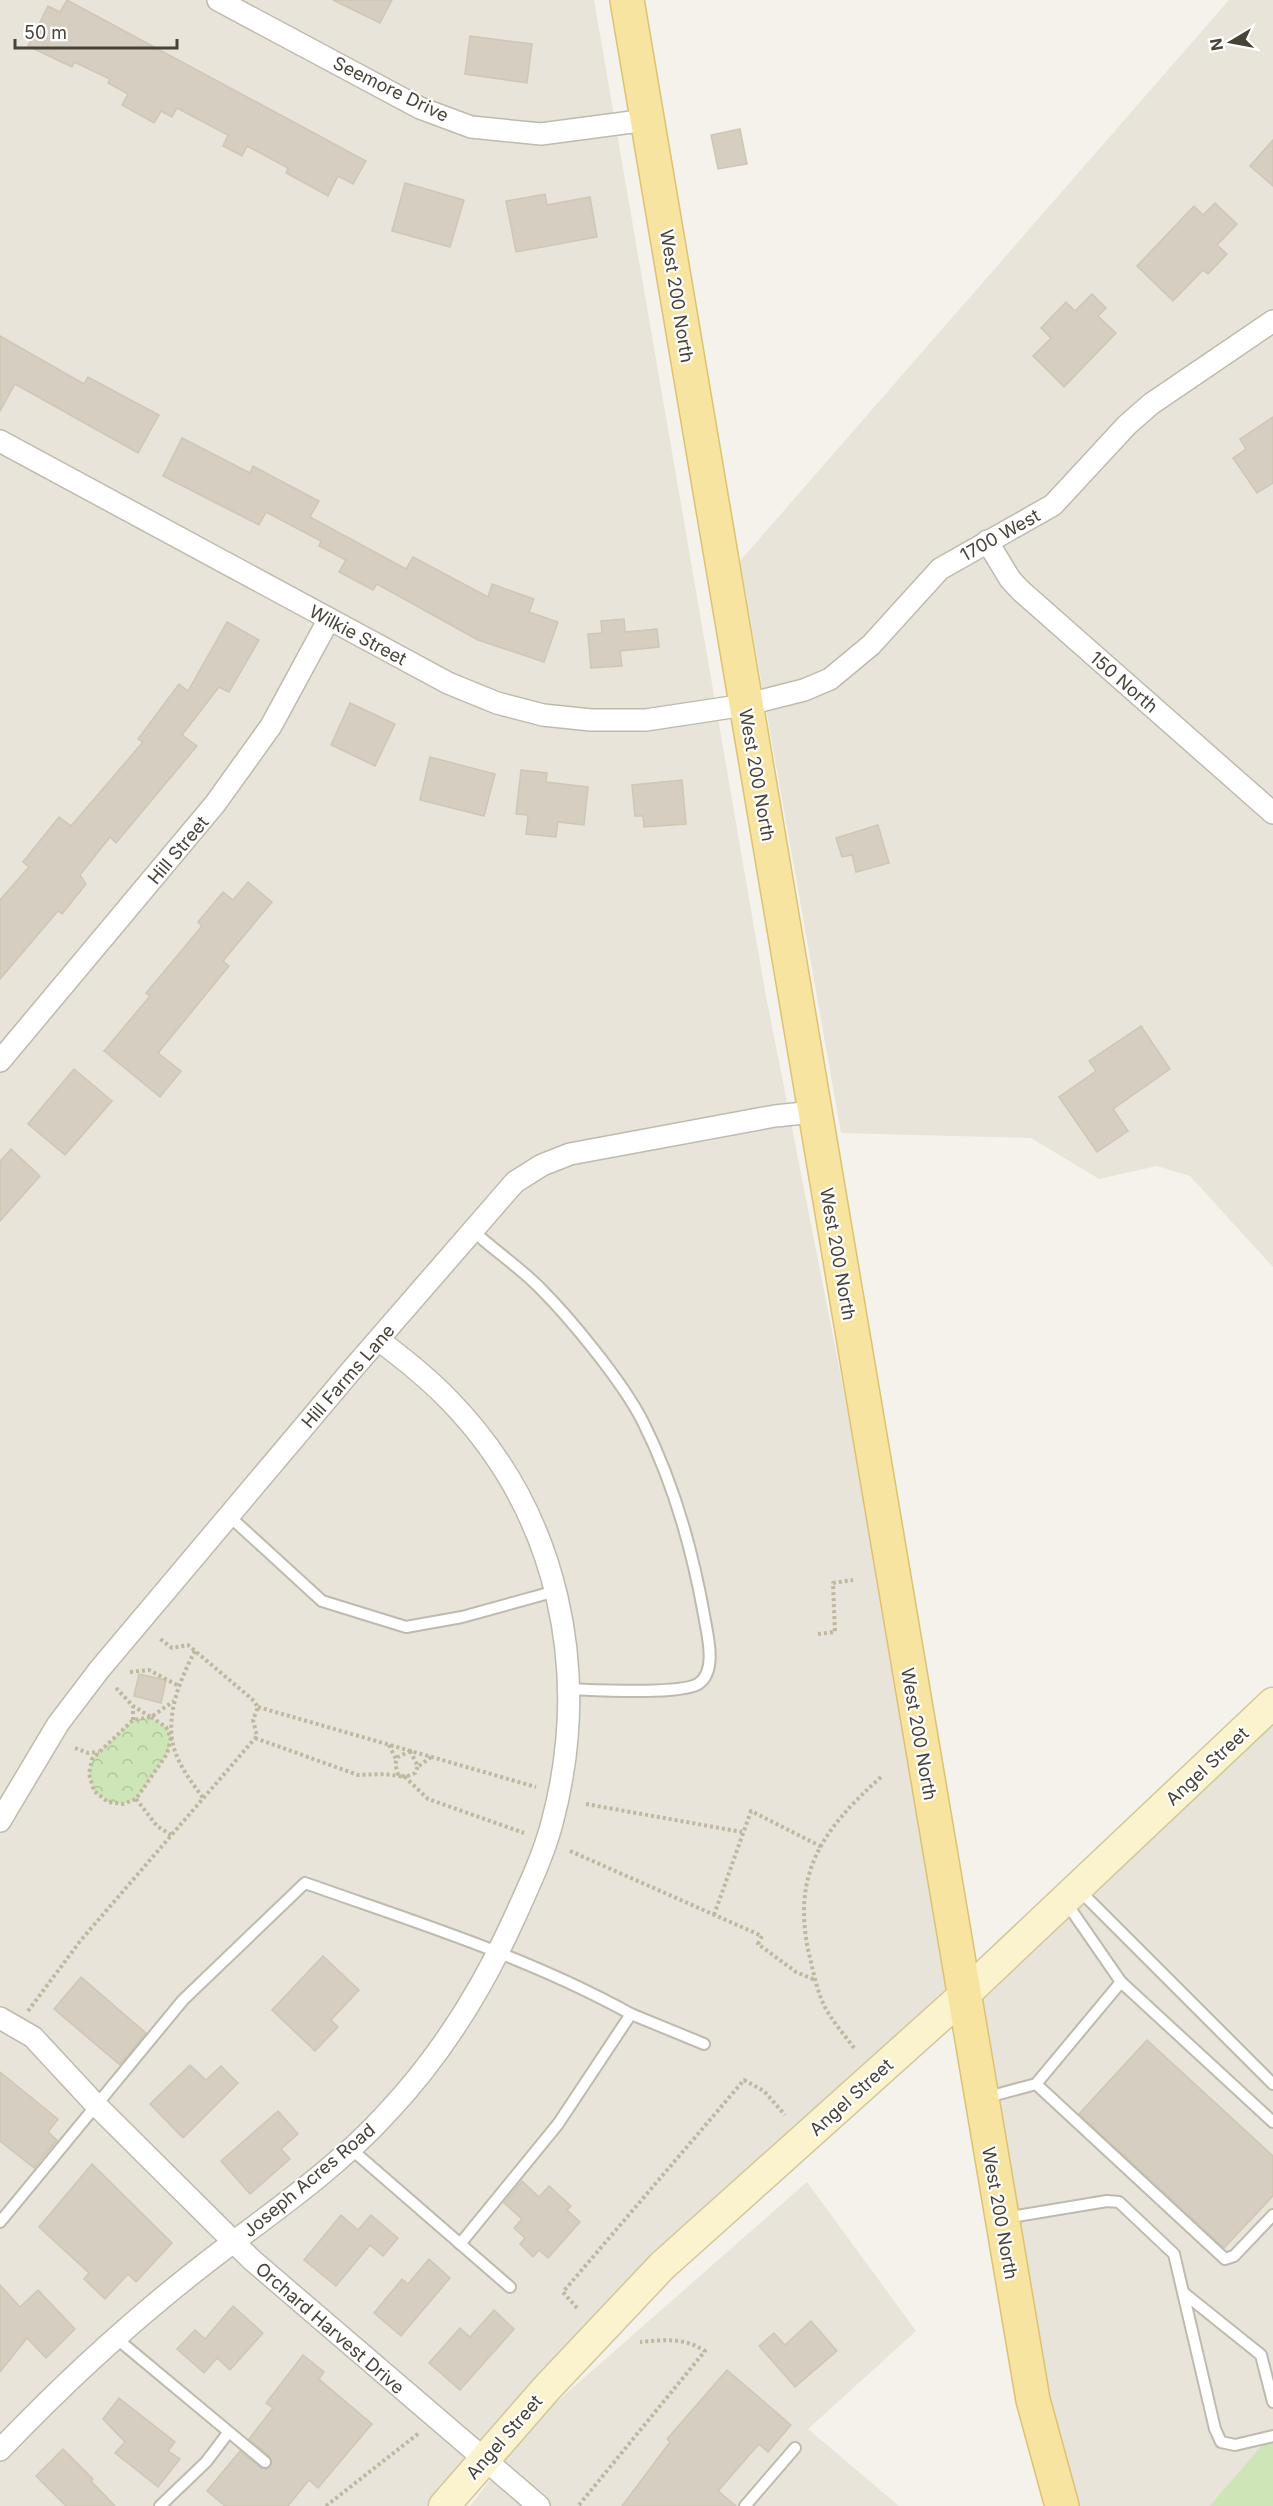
<svg xmlns="http://www.w3.org/2000/svg" width="1273" height="2506" viewBox="0 0 1273 2506" font-family="Inter,sans-serif">
  <defs>
    <pattern id="park-crowns" width="20" height="18" patternUnits="userSpaceOnUse" patternTransform="scale(1.5)"><rect width="20" height="18" fill="#cde5b7"/><path d="M2 6a3 3 0 1 1 6 0M12 15a3 3 0 1 1 6 0" fill="none" stroke="#b2c69e"/></pattern>
  </defs>
  <rect width="100%" height="100%" fill="#f4f2eb"/>
  <!-- residential -->
  <g fill="#e8e4d9">
    <polygon points="0,0 594,0 765,991 963,1996 1273,1703 1273,2506 1062,2506 963,1997 588,2345 451,2506 0,2506"/>
    <polygon points="1229,0 1273,0 1273,1267 1190,1176 1157,1166 1099,1179 1031,1138 841,1133 740,561"/>
    <polygon points="807,2182 916,2331 808,2429 899,2506 470,2506 536,2420"/>
  </g>
  <!-- grass -->
  <polygon fill="#cde5b7" points="1273,2432 1273,2506 1210,2506"/>
  <!-- park -->
  <polygon fill="url(#park-crowns)" points="151,1717 166,1727 171,1738 167,1754 136,1799 123,1804 108,1802 94,1791 89,1774 92,1759 133,1720"/>
  <!-- building -->
  <g fill="#d5cec1" stroke="#cfc7b4" stroke-width="1.5">
    <polygon points="67,0 366,161 353,184 338,176 328,196 286,173 288,168 247,146 242,156 223,146 228,135 177,108 172,117 161,111 154,123 122,105 128,94 108,83 110,79 74,62 72,67 28,46 48,6 60,12"/>
    <polygon points="333,0 392,0 380,23"/>
    <polygon points="470,36 532,44 527,83 465,74"/>
    <polygon points="740,129 747,164 718,169 711,135"/>
    <polygon points="1273,140 1273,186 1250,166"/>
    <polygon points="405,183 464,200 450,247 392,231"/>
    <polygon points="545,194 547,205 590,197 597,237 516,252 506,201"/>
    <polygon points="1215,203 1237,224 1217,245 1227,254 1208,274 1203,270 1173,301 1137,266 1194,206 1203,215"/>
    <polygon points="1092,294 1106,308 1098,316 1116,333 1064,387 1033,356 1051,338 1041,328 1066,302 1075,311"/>
    <polygon points="0,336 84,384 88,377 159,415 138,453 15,384 0,411"/>
    <polygon points="1273,417 1273,483 1257,493 1233,458 1246,449 1240,439"/>
    <polygon points="182,438 250,473 253,466 319,501 310,517 406,569 413,557 488,597 492,584 534,599 529,612 558,622 544,662 478,640 377,584 373,590 339,572 346,560 319,546 321,541 266,512 259,525 163,476"/>
    <polygon points="624,619 625,632 657,629 659,647 620,651 622,666 591,668 588,634 602,633 601,621"/>
    <polygon points="227,622 259,640 229,692 219,687 182,735 197,746 116,843 110,837 80,875 86,884 62,914 58,911 0,979 0,900 29,867 23,862 59,817 71,826 143,742 138,739 179,684 188,691"/>
    <polygon points="350,703 395,724 375,766 331,745"/>
    <polygon points="430,757 495,774 484,816 420,800"/>
    <polygon points="521,770 547,773 546,782 588,787 584,825 558,822 556,837 526,834 528,815 516,814"/>
    <polygon points="682,780 686,824 644,827 643,816 635,816 632,785"/>
    <polygon points="878,825 889,863 856,872 852,855 842,857 836,838"/>
    <polygon points="248,882 272,902 223,961 229,966 158,1053 181,1071 160,1097 104,1051 150,996 146,993 202,926 198,922 223,892 233,900"/>
    <polygon points="1141,1026 1170,1069 1113,1109 1128,1131 1097,1152 1059,1097 1096,1071 1089,1061"/>
    <polygon points="74,1069 112,1101 65,1155 28,1124"/>
    <polygon points="11,1149 40,1176 0,1221 0,1161"/>
    <polygon points="139,1674 166,1680 161,1703 134,1696"/>
    <polygon points="323,1956 359,1990 331,2020 338,2027 315,2051 272,2010"/>
    <polygon points="81,1977 146,2033 120,2065 54,2009"/>
    <polygon points="1147,2040 1273,2156 1273,2196 1224,2248 1079,2114"/>
    <polygon points="190,2065 206,2080 221,2066 238,2083 183,2138 150,2104"/>
    <polygon points="0,2072 58,2119 48,2132 57,2140 34,2168 0,2141"/>
    <polygon points="278,2111 298,2134 281,2149 290,2159 250,2194 221,2161"/>
    <polygon points="92,2164 172,2243 136,2282 128,2274 105,2299 84,2279 89,2273 39,2227"/>
    <polygon points="522,2181 539,2197 549,2186 571,2206 567,2210 580,2222 548,2258 539,2250 533,2257 520,2244 525,2238 514,2228 522,2219 504,2203"/>
    <polygon points="341,2215 358,2230 371,2215 398,2238 383,2256 370,2245 336,2286 304,2260"/>
    <polygon points="429,2259 450,2278 401,2336 374,2313 402,2279 408,2284"/>
    <polygon points="0,2285 20,2307 38,2290 75,2329 46,2358 27,2338 0,2372"/>
    <polygon points="233,2306 263,2333 230,2370 217,2358 204,2373 177,2349 195,2330 205,2339"/>
    <polygon points="494,2310 514,2329 460,2390 429,2363 460,2328 470,2337"/>
    <polygon points="811,2321 837,2351 795,2387 759,2346 774,2333 785,2345"/>
    <polygon points="303,2355 324,2372 319,2379 372,2424 318,2488 309,2480 288,2506 225,2506 207,2491 240,2451 261,2468 267,2469 271,2466 270,2457 249,2439 273,2408 266,2403"/>
    <polygon points="727,2370 791,2425 768,2452 759,2444 718,2491 736,2506 622,2506 670,2442 667,2439"/>
    <polygon points="119,2398 175,2442 168,2451 180,2459 158,2487 115,2453 125,2442 103,2419"/>
    <polygon points="63,2449 93,2479 91,2481 115,2506 66,2506 36,2476"/>
  </g>
  <g fill="none" stroke-linecap="round" stroke-linejoin="round">
    <!-- lane casing -->
    <g stroke="#bfbaae" stroke-width="14">
      <g id="lane">
        <path d="M 473,1231 C 494,1250 519,1267 539,1287 C 571,1319 621,1380 642,1420 C 673,1481 692,1548 704,1615 C 707,1634 718,1671 698,1684 C 678,1695 596,1690 571,1689"/>
        <polyline points="228,1515 322,1601 406,1627 462,1617 556,1591"/>
        <polyline points="1078,1889 1273,2084"/>
        <polyline points="1065,1901 1121,1982"/>
        <polyline points="631,2014 704,2044"/>
        <polyline points="1036,2084 1225,2259 1234,2256 1273,2215"/>
        <polyline points="984,2098 1036,2084 1121,1982 1273,2122"/>
        <polyline points="351,2149 510,2287"/>
        <polyline points="1005,2218 1107,2201 1119,2202 1174,2254 1215,2429 1221,2442 1235,2445 1273,2436"/>
        <path d="M 0,2222 L 183,2000 L 305,1883 C 415,1922 528,1957 631,2014 L 558,2124 L 460,2244"/>
        <polyline points="1185,2294 1261,2355 1273,2402"/>
        <polyline points="116,2338 265,2462"/>
        <polyline points="160,2506 206,2462 228,2433"/>
        <polyline points="745,2506 795,2448"/>
      </g>
    </g>
    <!-- street casing -->
    <g stroke="#bfbaae" stroke-width="24">
      <g id="street">
        <polyline points="218,0 420,108 471,127 541,134 647,120"/>
        <polyline points="0,441 448,683 497,703 543,715 591,720 646,720 745,705 804,690 830,679 871,645 940,569 1053,505 1127,425 1151,404 1273,321"/>
        <polyline points="987,541 1010,579 1020,590 1273,813"/>
        <polyline points="0,1061 215,804 271,726 329,619"/>
        <polyline points="0,1821 58,1724 99,1670 350,1372 515,1182 542,1165 570,1154 775,1116 814,1112"/>
        <polyline points="0,2018 33,2037 97,2106 252,2260 539,2506"/>
        <path d="M 0,2450 C 63,2384 130,2322 202,2266 C 265,2217 332,2173 386,2114 C 439,2058 481,1991 513,1921 C 527,1890 543,1857 552,1823 C 592,1673 560,1514 449,1400 C 428,1378 404,1359 380,1341"/>
      </g>
    </g>
    <!-- secondary casing -->
    <g stroke="#d1c79d" stroke-width="33">
      <polyline id="secondary" points="444,2506 546,2389 662,2266 963,1996 1273,1703"/>
    </g>
    <!-- primary casing -->
    <g stroke="#dcc271" stroke-width="36">
      <polyline id="primary" points="627,0 1033,2400 1062,2506"/>
    </g>
    <!-- path -->
    <g stroke="#c0b7a0" stroke-width="4" stroke-dasharray="3 3" stroke-linecap="butt">
      <polyline points="818,1634 835,1632 833,1583 853,1580"/>
      <path d="M 195,1651 C 179,1681 163,1721 176,1754 C 182,1770 193,1784 203,1798"/>
      <polyline points="130,1672 149,1670 179,1686"/>
      <polyline points="116,1688 133,1706 151,1717 174,1701"/>
      <polyline points="258,1707 536,1787"/>
      <polygon points="151,1717 166,1727 171,1738 167,1754 136,1799 123,1804 108,1802 94,1791 89,1774 92,1759 133,1720"/>
      <polyline points="133,1720 133,1706"/>
      <polyline points="255,1738 358,1775 385,1774 405,1777 428,1799 524,1833"/>
      <polyline points="389,1745 396,1759"/>
      <polyline points="75,1748 88,1753 99,1752"/>
      <polygon points="410,1751 418,1766 415,1773 405,1777 398,1774 395,1764 398,1757"/>
      <polyline points="419,1766 431,1757"/>
      <polyline points="136,1799 157,1826 171,1835"/>
      <polyline points="586,1804 742,1832"/>
      <polyline points="570,1851 762,1936 758,1944 796,1972 815,1980"/>
      <polyline points="714,1915 751,1811 822,1847"/>
      <polyline points="28,2011 81,1940 257,1736 253,1720 258,1707 252,1699 188,1645 172,1648 159,1638"/>
      <path d="M 854,2048 C 844,2034 830,2019 823,2003 C 816,1987 813,1970 809,1954 C 791,1873 823,1829 881,1777"/>
      <polyline points="577,2308 563,2292 744,2080 764,2091 785,2115"/>
      <path d="M 579,2505 L 705,2351 C 684,2337 664,2340 640,2342"/>
      <polyline points="326,2506 419,2433"/>
    </g>
    <!-- lane -->
    <use href="#lane" stroke="#fff" stroke-width="10"/>
    <!-- street -->
    <use href="#street" stroke="#fff" stroke-width="21"/>
    <!-- secondary -->
    <use href="#secondary" stroke="#fbf3ce" stroke-width="30"/>
    <!-- primary -->
    <use href="#primary" stroke="#f7e4a0" stroke-width="33"/>
  </g>
  <g text-anchor="middle" dominant-baseline="central" stroke-width="4.5" stroke-linejoin="round" paint-order="stroke">
    <!-- street labels -->
    <g font-size="18" fill="#484339" stroke="#fff">
      <text transform="translate(391 89) rotate(26)">Seemore Drive</text>
      <text transform="translate(677 296) rotate(81)">West 200 North</text>
      <text transform="translate(1000 535) rotate(-29)">1700 West</text>
      <text transform="translate(358 635) rotate(28)">Wilkie Street</text>
      <text transform="translate(1124 682) rotate(41)">150 North</text>
      <text transform="translate(757 775) rotate(80)">West 200 North</text>
      <text transform="translate(178 850) rotate(-50)">Hill Street</text>
      <text transform="translate(838 1254) rotate(80)">West 200 North</text>
      <text transform="translate(348 1376) rotate(-49)">Hill Farms Lane</text>
      <text transform="translate(919 1734) rotate(80)">West 200 North</text>
      <text transform="translate(1207 1766) rotate(-43)">Angel Street</text>
      <text transform="translate(851 2097) rotate(-42)">Angel Street</text>
      <text transform="translate(309 2180) rotate(-40)">Joseph Acres Road</text>
      <text transform="translate(1000 2213) rotate(80)">West 200 North</text>
      <text transform="translate(330 2328) rotate(41)">Orchard Harvest Drive</text>
      <text transform="translate(504 2437) rotate(-49)">Angel Street</text>
    </g>
  </g>
  <!-- north arrow -->
  <g transform="translate(1231 42) rotate(260)" stroke="#ffffff" stroke-width="4.5" paint-order="stroke">
  <path d="M0-4.5L10 22L0 15L-10 22Z" fill="#484339"/>
  <text y="-9" font-size="16" font-weight="bold" text-anchor="middle" fill="#484339">N</text>
  </g>
  <!-- scale -->
  <path d="M15 39v9h162v-9" fill="none" stroke="#484339" stroke-width="3"/>
  <text x="24" y="39" font-size="18" fill="#484339" stroke="#ffffff" stroke-width="4.5" paint-order="stroke">50 m</text>
</svg>
